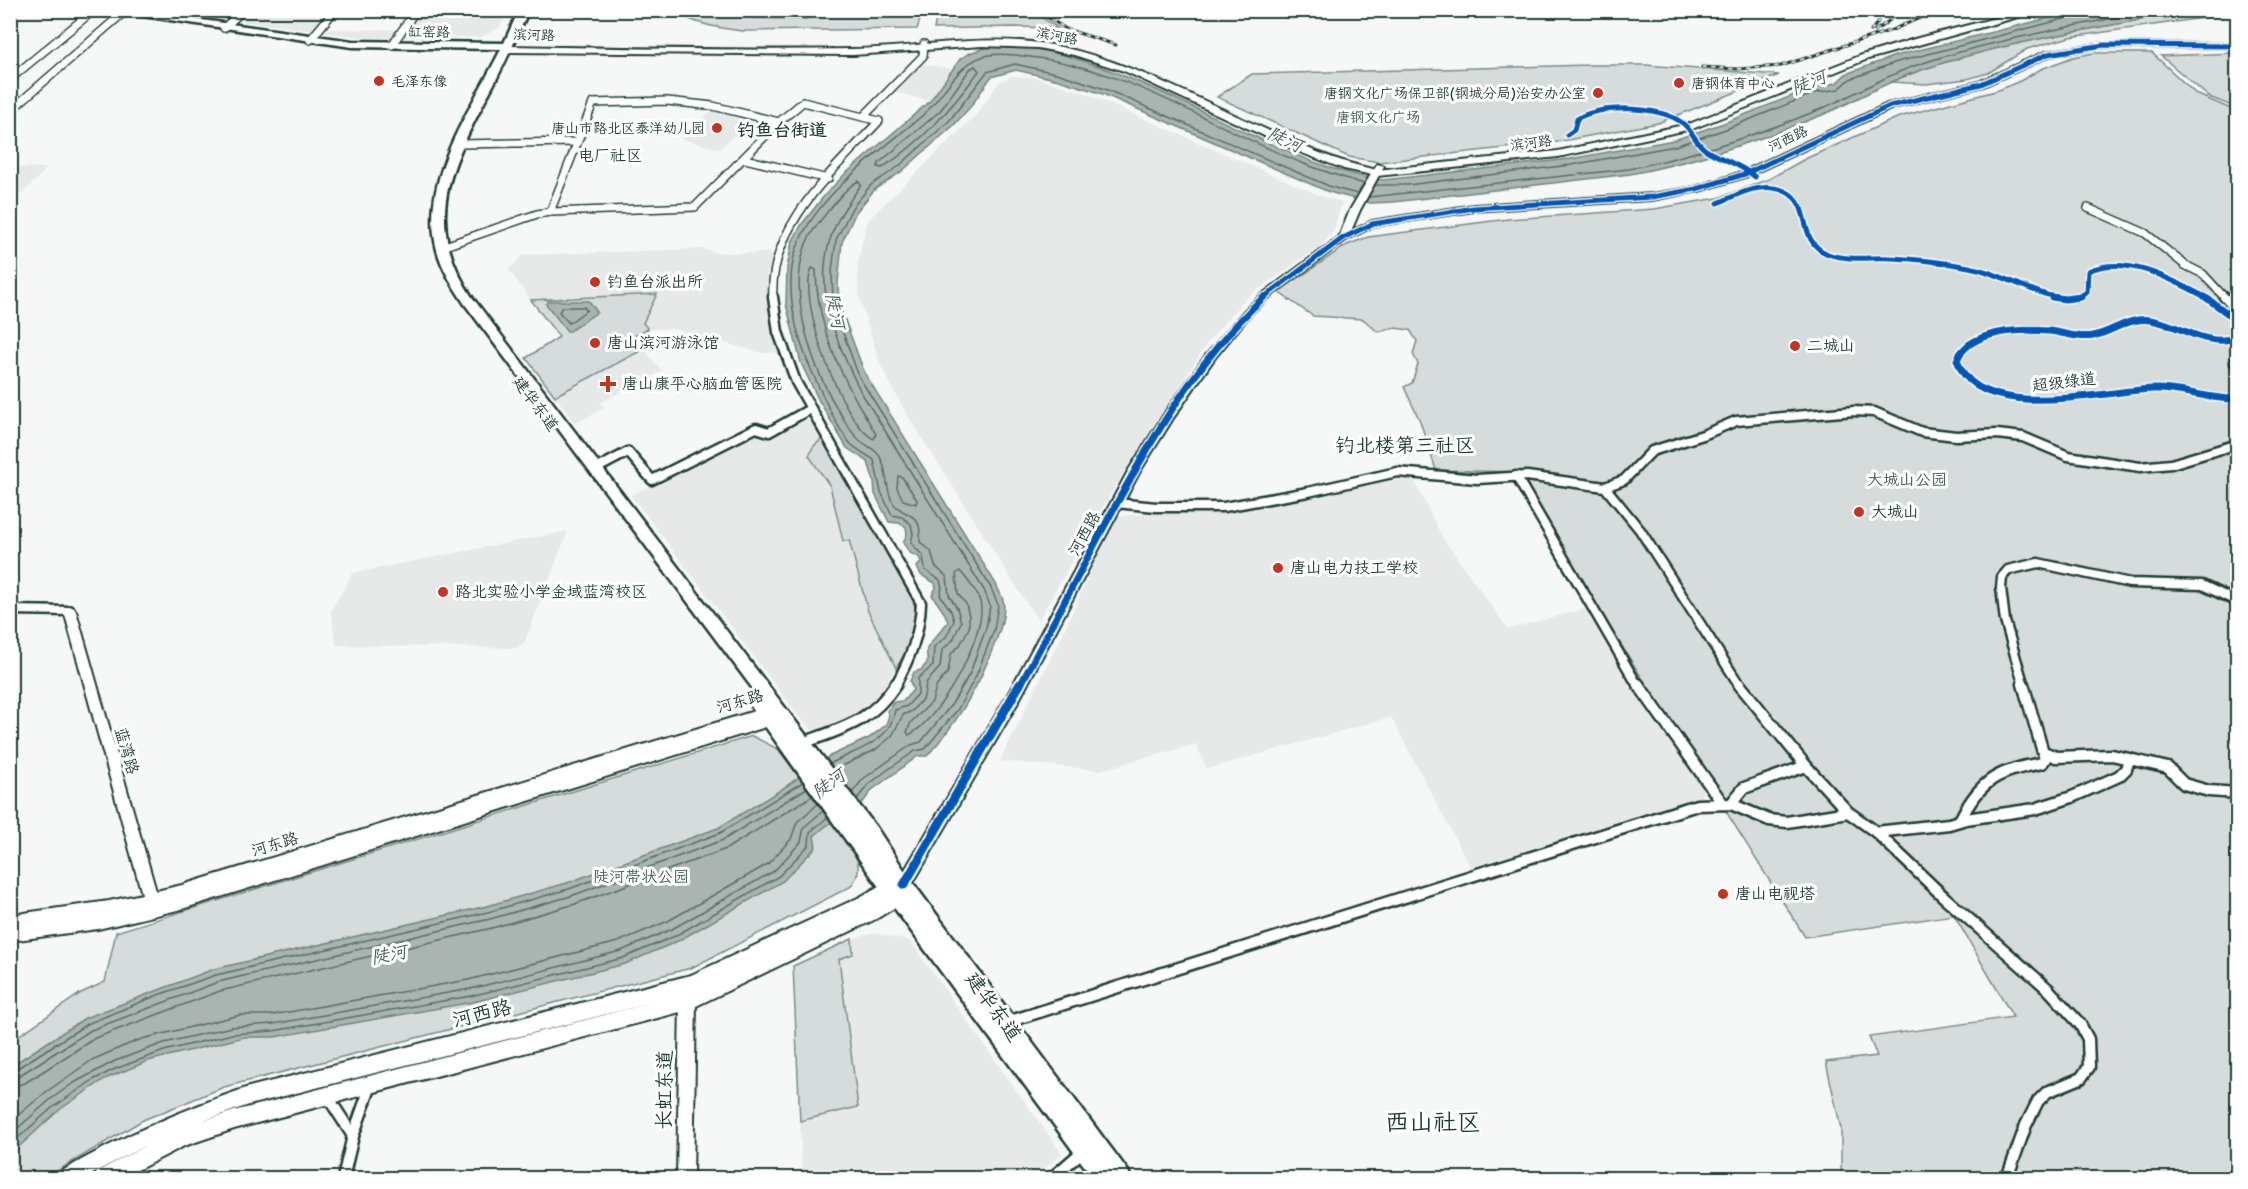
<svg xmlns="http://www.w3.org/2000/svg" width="2248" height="1189" viewBox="0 0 2248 1189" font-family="'Balsamiq Sans','LXGW WenKai TC',sans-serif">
  <rect width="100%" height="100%" fill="#f6f7f7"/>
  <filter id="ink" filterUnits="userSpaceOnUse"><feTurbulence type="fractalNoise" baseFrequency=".0167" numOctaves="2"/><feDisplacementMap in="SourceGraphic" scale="12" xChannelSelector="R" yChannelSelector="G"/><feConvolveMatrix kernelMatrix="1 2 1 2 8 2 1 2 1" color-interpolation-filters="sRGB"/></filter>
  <g filter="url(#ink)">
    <!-- built -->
    <g fill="#e6e9e8">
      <polygon points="246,11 282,11 327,17 319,29 405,30 420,11 509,11 499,28 481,37 369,38 241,21 239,17"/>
      <polygon points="922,64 951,69 951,74 930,101 895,92"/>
      <polygon points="1013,76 1033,77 1080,91 1323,197 1342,202 1333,232 1322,245 1245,299 1210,339 1114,488 1038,621 905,411 881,366 859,297 857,267 866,226 870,218 977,114 999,82"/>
      <polygon points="714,108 753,117 720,149 681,139"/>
      <polygon points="10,167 11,167 47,168 22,194 11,195"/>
      <polygon points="702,249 718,253 773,253 769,291 782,352 762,353 674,329 648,329 643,323 656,294 531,300 509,270 523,255"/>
      <polygon points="644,349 662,371 600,403 605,408 575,423 555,396"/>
      <polygon points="810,415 823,438 813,447 809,456 830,486 843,541 849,540 868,611 896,668 879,696 848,720 816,734 801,719 631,495 757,435 773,434"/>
      <polygon points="1409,470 1442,537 1508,629 1585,609 1703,788 1701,801 1670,811 1653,810 1471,868 1391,717 1207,769 1196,744 1100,770 1000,761 1064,631 1115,516 1238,509"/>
      <polygon points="568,531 525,641 517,648 336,645 331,611 353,573"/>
      <polygon points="873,933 910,941 1062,1154 1033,1178 802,1178 800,1121 858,1107 839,959 853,954 852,939"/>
    </g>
    <!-- green -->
    <g fill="#d6dcdb" stroke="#7a8c88" stroke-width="1.5">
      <polygon points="938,10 1032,11 1058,28 1011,27 934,29"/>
      <path d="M 674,11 L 923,11 L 917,29 L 742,31 C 718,28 694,24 674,11 Z"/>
      <path d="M 2173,11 L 2237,11 L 2237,13 L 2070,37 L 2027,49 L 1988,73 L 1967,79 L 1926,84 L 1891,82 C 1977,46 2073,33 2165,15 L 2165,12 Z"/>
      <polygon points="2094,53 2152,53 2196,94 2238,112 2237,1178 1841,1178 1841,1129 1826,1062 1877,1056 1869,1037 2013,1017 1954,915 1805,937 1596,605 1519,472 1436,470 1420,421 1404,387 1412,383 1418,364 1413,354 1417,341 1410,330 1395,328 1378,332 1363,319 1313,316 1278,292 1347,245 1368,237 1508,219 1654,209 1718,198 1769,179 1805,159 1899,117 1999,90 2022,80 2041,69 2073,57"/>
      <polygon points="2237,53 2237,108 2209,97 2161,56"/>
      <polygon points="1590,65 1645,65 1779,75 1658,123 1557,142 1379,162 1349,157 1217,97 1252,74"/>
      <polygon points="657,294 643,323 648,329 634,336 644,349 555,396 526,358 559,337 531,300"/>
      <polygon points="823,438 912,598 918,617 906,652 896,668 868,611 849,540 843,541 830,486 809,456 813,447"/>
      <path d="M 752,736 L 778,749 L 853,849 C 860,865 861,874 850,887 L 691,968 L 224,1087 L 143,1120 L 45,1178 L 11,1178 L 11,1041 L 81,993 L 105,982 L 116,932 Z"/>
      <polygon points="852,939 853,954 839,959 858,1107 800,1121 793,966"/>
    </g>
    <!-- water -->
    <g fill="#aab5b1" stroke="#72857f" stroke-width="1.5">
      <polygon points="755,11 755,10 809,11 806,19 752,18"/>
      <path d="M 2077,11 L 2173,11 L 2166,12 L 2165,15 C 2084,31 2000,43 1921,70 C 1885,82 1852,103 1817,117 C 1757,141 1694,162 1630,174 L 1393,202 L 1370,203 L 1329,192 L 1103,94 L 1059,80 L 1016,70 L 991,77 L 971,106 L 953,126 L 901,172 L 875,189 L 856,212 L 842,242 L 838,283 L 839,304 L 865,374 L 996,584 C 998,590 1004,599 1004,605 C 1004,621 998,637 992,650 C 977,691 956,724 927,756 L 918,756 L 872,790 L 864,801 L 826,826 L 814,836 L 816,847 L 783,881 L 678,941 L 625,964 L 473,1002 L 274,1037 L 244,1037 L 148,1061 L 105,1079 L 59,1110 L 11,1154 L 11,1066 L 85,1018 L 214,969 L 487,906 L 567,883 L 718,828 L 779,791 L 830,756 L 869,738 L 886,725 L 889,715 L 887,711 L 894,702 L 903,701 L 913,690 L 910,681 L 914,672 L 921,670 L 927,663 C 928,658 926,654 927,649 C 927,645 943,629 948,622 L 945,614 L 932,595 L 936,588 L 935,583 L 921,575 L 917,567 L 921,562 L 919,557 L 910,553 L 903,543 L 907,534 L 906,527 L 899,523 L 889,522 L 875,494 L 874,481 L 868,462 L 847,448 L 819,401 L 801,363 L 786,304 L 787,268 L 792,242 L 802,224 L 824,196 L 844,175 L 930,101 L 960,59 C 1022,13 1184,104 1245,132 C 1289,152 1334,174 1383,180 L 1570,159 L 1674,140 L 1724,123 L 1814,87 L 1836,83 L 1846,74 L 1895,56 Z"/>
      <polygon points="548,301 589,301 597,312 570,331 567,331 546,304"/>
    </g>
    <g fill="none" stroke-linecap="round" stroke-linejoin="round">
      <!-- shore -->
      <g stroke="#576d66" stroke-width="1.5">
        <path d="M 975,66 L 979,71 C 951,109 922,142 882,168 L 878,167 L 879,163 L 940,111 L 970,69 Z"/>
        <polyline points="1375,185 1407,185 1571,165 1675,146 1726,129 1815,93 1839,89 1850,79 1897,62 2064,19 2069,16 2070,10"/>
        <path d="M 1369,197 L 1629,169 C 1693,155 1755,136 1816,111 C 1851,97 1883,76 1920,64 C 1996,39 2076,26 2155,10"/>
        <path d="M 812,268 L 816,270 C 817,332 844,382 876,434 L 874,439 C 843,425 796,300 812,268 Z"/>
        <polygon points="562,307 584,307 587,310 569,323 559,312"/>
        <polygon points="898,476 902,477 917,500 916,504 903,500 897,488"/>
        <path d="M 960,571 C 968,581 980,594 981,607 C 983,641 939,720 909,735 L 907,732 L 911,722 L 932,702 L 936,687 L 948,672 L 951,654 L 960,645 L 969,628 L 969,616 L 966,604 L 958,594 L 956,574 Z"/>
        <path d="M 830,764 C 856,749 890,744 895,710 L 907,706 L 918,694 L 918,678 L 933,666 L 934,647 L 946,637 L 954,621 L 951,611 L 940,595 L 942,588 L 940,580 L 925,570 L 923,556 L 911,543 L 913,534 L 911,524 L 902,517 L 892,515 L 881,492 L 874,460 C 867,455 857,450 851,444 C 838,431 822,394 814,376 C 796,338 781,283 799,242 C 821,192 882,150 923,115 C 945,95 958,60 989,55 C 1003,53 1017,55 1030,57 C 1130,68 1216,130 1307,165 C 1326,172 1345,178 1364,184"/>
        <path d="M 834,770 L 875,750 L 892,736 L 903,715 L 912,711 L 924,697 L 926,683 L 940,667 L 942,650 L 953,640 L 961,622 L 957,608 L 949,595 L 947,577 L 935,566 L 931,551 L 920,542 C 923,508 902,519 892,501 C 885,487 888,470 880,457 C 875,448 866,446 859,440 C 853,434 847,425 843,418 C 814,373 786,297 806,244 C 811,231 820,221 829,210 C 838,199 846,188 858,181 L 861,185 C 853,196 844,208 838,220 C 808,278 834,339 861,392 L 984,590 L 990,606 L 986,628 L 970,673 L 952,704 L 921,742 L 911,745 L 863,779 L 852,793"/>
        <polyline points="857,799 868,785 886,771 915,751 925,749 958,709 976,676 994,630 998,605 990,586 859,377 833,305 832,271 836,240 852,208 871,185 898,167 949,121 987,72 1015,64 1060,74 1105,89 1331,187 1357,194"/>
        <polyline points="10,1070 16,1069 87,1024 158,995 216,975 488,912 569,889 720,833 803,782"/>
        <polyline points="10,1078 20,1075 91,1030 218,982 490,919 571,896 723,840 807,788"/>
        <polyline points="10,1087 25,1083 95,1038 220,991 492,928 575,904 726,849 812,796"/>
        <polyline points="10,1122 46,1092 92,1060 124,1046 142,1039 240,1015 272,1015 468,980 618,942 668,921 768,864 791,839 797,822 818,804"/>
        <polyline points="10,1135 51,1099 72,1084 115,1061 164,1043 231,1027 273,1024 470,989 621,951 672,929 774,871 801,842 804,827 823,811"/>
        <polyline points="10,1145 52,1108 93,1080 115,1069 164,1051 232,1034 273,1031 471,996 623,958 675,936 779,876 809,845 810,832 828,817"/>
      </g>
      <!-- minor-far2 casing -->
      <g stroke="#1f3d34" stroke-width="10">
        <g id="minor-far2">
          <polyline points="224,28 243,10"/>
          <polyline points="310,40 335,10"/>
          <polyline points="392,45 416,10"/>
          <polyline points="10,79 94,10"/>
          <polygon points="667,101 713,106 779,122 695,207 550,212 593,103"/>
          <polyline points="10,111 123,13"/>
          <polyline points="863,117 923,56 924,44"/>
          <polyline points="458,144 577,142"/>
          <polyline points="745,159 828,179"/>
          <polyline points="2088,208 2145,233 2185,265 2203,274 2225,298"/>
          <polyline points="442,247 537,214 550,212"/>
          <path d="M 773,298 C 768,226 834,170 879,121 L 803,102 L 779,122"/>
        </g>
      </g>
      <!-- minor-far1 casing -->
      <g stroke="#1f3d34" stroke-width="13">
        <g id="minor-far1">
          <path d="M 773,297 L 778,332 L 796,382 L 921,603 C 920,634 910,659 895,686"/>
          <polyline points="2224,297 2238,312"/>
          <polyline points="2238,360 2235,363 2238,368"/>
          <polyline points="594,470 628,452 652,480 756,428 769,432 810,409"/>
          <polyline points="1516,476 1638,686"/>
          <polyline points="1116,503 1156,507 1224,507 1308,492 1397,472 1477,479 1527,476 1605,487"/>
          <polyline points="10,610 70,611"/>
          <polyline points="1740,686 1640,530 1605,487 1624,480 1652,451 1703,435 1736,421 1854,411 1874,412 1922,432 1956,436 1997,434 2023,437 2068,456 2140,467 2171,464 2238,444"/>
          <polyline points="2024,686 2005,621 2001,588 2002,577 2008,570 2038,563 2130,583 2202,585 2238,602"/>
        </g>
      </g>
      <!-- minor casing -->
      <g stroke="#1f3d34" stroke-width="15">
        <g id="minor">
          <polyline points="1638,684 1723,804"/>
          <polyline points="1739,684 1806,766 1848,812 1876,832 1944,897 2048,989 2080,1024 2088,1039 2089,1067 2081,1078 2047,1092 2038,1101 2026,1125 2007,1178"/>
          <path d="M 803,743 C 843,728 871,722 896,684"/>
          <polyline points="2046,753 2056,757 2112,755 2168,768 2184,784 2209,791 2238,793"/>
          <polyline points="1731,804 1744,788 1806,766"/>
          <path d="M 1960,820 C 1981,779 1998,771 2042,763 L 2045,759 L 2023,684"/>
          <polyline points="1876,832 1949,824 1966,819 2035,809 2072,797 2119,776 2126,769 2129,759"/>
          <polyline points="1004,1023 1697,805 1731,804 1769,820 1787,822 1848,812"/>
          <polyline points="328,1097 353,1136 343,1178"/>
          <polyline points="353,1136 371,1085"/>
          <polyline points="1052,1178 1084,1150"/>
        </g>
      </g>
      <!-- tertiary casing -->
      <g stroke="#1f3d34" stroke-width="4">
        <g id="tertiary">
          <polygon points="2104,43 2238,44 2238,48 2104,47 2050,56 1984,86 1893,108 1748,176 1699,191 1652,200 1474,211 1374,226 1346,240 1267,299 1250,315 1214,359 1174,417 1139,473 1017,704 909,890 904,892 899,890 897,885 899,880 1007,696 1128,471 1166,411 1206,355 1244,311 1261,295 1339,237 1350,210 1377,164 1384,166 1360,210 1351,231 1372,221 1474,205 1652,194 1695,187 1742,172 1887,104 1978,82 2045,52"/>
          <polygon points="70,606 74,608 76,611 156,891 182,885 771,706 776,707 780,714 774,724 769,726 182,909 98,929 10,941 10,915 109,901 142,894 64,611 66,608"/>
          <polygon points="688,995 693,997 696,1002 693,1178 677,1178 680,1002 683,997"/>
        </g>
      </g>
      <!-- secondary casing -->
      <g stroke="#1f3d34" stroke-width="4">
        <g id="secondary">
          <path d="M 2027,10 L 2043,10 L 1868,59 L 1692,129 L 1558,157 L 1377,176 L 1344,169 L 1297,151 L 1124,71 L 1074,55 L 1038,48 L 982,46 L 853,55 L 507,52 L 498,46 L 502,43 L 509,46 C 624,48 739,51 853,49 C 919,48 987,33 1052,45 C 1127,60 1194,97 1263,128 C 1300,145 1336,162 1377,170 L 1558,151 L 1689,124 L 1862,55 L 1918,38 Z"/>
          <path d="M 900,879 L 906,881 L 910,890 L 904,902 L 876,919 L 688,1010 L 234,1129 L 184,1146 L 122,1178 L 95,1178 L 97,1171 L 153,1142 L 85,1178 L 60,1178 L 62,1171 C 122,1136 184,1109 249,1087 L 691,975 L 860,897 L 884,883 ZM 658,1001 L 234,1111 L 200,1122 L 249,1105 Z"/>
        </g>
      </g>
      <!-- primary casing -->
      <g stroke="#1f3d34" stroke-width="5">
        <path id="primary" d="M 102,10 L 130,10 L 352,41 L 504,43 L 519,10 L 529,10 C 516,38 504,66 489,93 C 451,166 421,220 472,297 L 876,827 L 910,879 L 1128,1171 L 1131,1178 L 1093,1178 L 884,894 L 750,705 L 748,700 L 750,695 L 756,693 L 464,303 C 453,286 442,269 437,250 C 418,179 472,109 501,49 L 352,47 Z"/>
      </g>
      <!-- minor-far2 -->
      <use href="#minor-far2" stroke="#fff" stroke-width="7"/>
      <!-- minor-far1 -->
      <use href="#minor-far1" stroke="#fff" stroke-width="8"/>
      <!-- minor -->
      <use href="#minor" stroke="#fff" stroke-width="10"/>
      <!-- tertiary -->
      <use href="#tertiary" fill="#fff" fill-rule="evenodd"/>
      <!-- secondary -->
      <use href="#secondary" fill="#fff" fill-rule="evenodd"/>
      <!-- primary -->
      <use href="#primary" fill="#fff" fill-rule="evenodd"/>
      <!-- rail casing -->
      <g stroke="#1f3d34" stroke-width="3">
        <g id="rail">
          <polyline points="1036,10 1066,29 1116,45"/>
          <polyline points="1871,31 1878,22 1877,10"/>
          <polyline points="1875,31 1890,20 1896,10"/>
          <polyline points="1702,67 1738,69 1781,66 1892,30 1938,10"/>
        </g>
      </g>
      <!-- rail -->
      <use href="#rail" stroke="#fff" stroke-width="1.5" stroke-dasharray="4.5" stroke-linecap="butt"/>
      <!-- cycleway-far2 casing -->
      <g stroke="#fff" stroke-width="8">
        <g id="cycleway-far2">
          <path d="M 1567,135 L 1574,130 L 1577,119 C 1600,104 1659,106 1681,122 C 1692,129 1695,143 1706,150 C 1722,160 1741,164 1755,177"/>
          <path d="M 1718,203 C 1737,195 1758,183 1779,189 C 1817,200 1793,240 1828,254 C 1847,261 1871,257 1891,258 C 1917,259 1943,262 1969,267 C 2001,273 2028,292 2059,298"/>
          <polyline points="1263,298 1343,238 1372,224 1474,208 1652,197 1696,189 1745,174 1890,106 1981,84 2048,54 2104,45 2238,46"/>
          <path d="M 2077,298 L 2087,292 L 2088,271 C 2127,254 2173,280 2207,298"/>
        </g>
      </g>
      <!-- cycleway-far1 casing -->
      <g stroke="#fff" stroke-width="10">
        <g id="cycleway-far1">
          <polyline points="2052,297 2065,299 2081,297"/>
          <polyline points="2205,297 2238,321"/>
          <path d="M 2238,337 C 2206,349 2181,324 2150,320 C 2128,317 2113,332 2093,336 C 2078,339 2063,332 2048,331 C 2020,329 1969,330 1957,360 C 1977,426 2108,389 2156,389 C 2184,389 2210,400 2238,399"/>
          <path d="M 1020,686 C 1046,636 1073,586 1099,536 C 1144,452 1193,363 1264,297"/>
        </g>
      </g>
      <!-- cycleway casing -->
      <g stroke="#fff" stroke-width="13">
        <polyline id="cycleway" points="904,885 1020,684"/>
      </g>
      <!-- cycleway-far2 -->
      <use href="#cycleway-far2" stroke="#0057b8" stroke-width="5"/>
      <!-- cycleway-far1 -->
      <use href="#cycleway-far1" stroke="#0057b8" stroke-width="7"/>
      <!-- cycleway -->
      <use href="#cycleway" stroke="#0057b8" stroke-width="9"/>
    </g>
  </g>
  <!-- markers -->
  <g fill="#c8321e" stroke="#fff" stroke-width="2">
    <circle cx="379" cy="81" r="6"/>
    <circle cx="1679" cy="83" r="6"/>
    <circle cx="1598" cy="93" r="6"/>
    <circle cx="717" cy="128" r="6"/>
    <circle cx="595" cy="282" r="6"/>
    <circle cx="595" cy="343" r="6"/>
    <circle cx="1795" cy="346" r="6"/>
    <path d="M605 375h6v6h6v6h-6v6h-6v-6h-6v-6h6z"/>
    <circle cx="1859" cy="512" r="6"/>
    <circle cx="1278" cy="568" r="6"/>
    <circle cx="443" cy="592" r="6"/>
    <circle cx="1723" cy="894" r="6"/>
  </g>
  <g text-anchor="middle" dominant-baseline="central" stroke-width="6" stroke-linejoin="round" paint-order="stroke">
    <!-- far-street labels -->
    <g font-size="14" fill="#1f3d34" stroke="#fff">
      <text transform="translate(429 32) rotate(1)">缸窑路</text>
      <text transform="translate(534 35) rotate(2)">滨河路</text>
      <text transform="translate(1057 36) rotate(11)">滨河路</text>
      <text transform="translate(1788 139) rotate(-25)">河西路</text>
      <text transform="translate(1531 143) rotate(-7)">滨河路</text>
    </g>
    <!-- far-poi labels -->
    <g font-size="14" fill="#1f3d34" stroke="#fff" text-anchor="start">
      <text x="391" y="81">毛泽东像</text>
      <text x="1691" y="83">唐钢体育中心</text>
      <text x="1586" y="93" text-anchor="end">唐钢文化广场保卫部(钢城分局)治安办公室</text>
      <text x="705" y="128" text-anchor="end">唐山市路北区泰洋幼儿园</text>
    </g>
    <!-- far-park labels -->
    <g font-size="14" fill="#445d55" stroke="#fff">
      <text x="1378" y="117">唐钢文化广场</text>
    </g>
    <!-- far-quarter labels -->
    <g font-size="16" fill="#1f3d34" stroke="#fff">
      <text x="610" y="156">电厂社区</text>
    </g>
    <!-- poi labels -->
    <g font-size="16" fill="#1f3d34" stroke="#fff" text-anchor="start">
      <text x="607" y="282">钓鱼台派出所</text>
      <text x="607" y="343">唐山滨河游泳馆</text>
      <text x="1807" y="346">二城山</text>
      <text x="622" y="384">唐山康平心脑血管医院</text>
      <text x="1871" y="512">大城山</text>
      <text x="1290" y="568">唐山电力技工学校</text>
      <text x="455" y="592">路北实验小学金域蓝湾校区</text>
      <text x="1735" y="894">唐山电视塔</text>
    </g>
    <!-- street labels -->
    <g font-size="16" fill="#1f3d34" stroke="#fff">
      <text transform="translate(2064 383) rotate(-7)">超级绿道</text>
      <text transform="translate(535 404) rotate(53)">建华东道</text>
      <text transform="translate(1085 534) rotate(-61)">河西路</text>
      <text transform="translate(740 702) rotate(-16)">河东路</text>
      <text transform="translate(126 751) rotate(74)">蓝湾路</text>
      <text transform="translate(275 845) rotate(-17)">河东路</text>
    </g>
    <!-- park labels -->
    <g font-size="16" fill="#445d55" stroke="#fff">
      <text x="1907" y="480">大城山公园</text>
      <text x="641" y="877">陡河带状公园</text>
    </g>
    <!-- water labels -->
    <g font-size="18" font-style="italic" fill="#49615a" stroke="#fff">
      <text transform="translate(1809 83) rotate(-23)">陡河</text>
      <text transform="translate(1285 140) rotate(24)">陡河</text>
      <text transform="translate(835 311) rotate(78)">陡河</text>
      <text transform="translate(829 784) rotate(-37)">陡河</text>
      <text transform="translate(389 955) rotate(-11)">陡河</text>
    </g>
    <!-- far-district labels -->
    <g font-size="18" font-weight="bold" fill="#1f3d34" stroke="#fff">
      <text x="782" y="130">钓鱼台街道</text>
    </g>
    <!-- quarter labels -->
    <g font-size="20" fill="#1f3d34" stroke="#fff">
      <text x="1405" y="446">钓北楼第三社区</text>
    </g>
    <!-- near-street labels -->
    <g font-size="20" fill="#1f3d34" stroke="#fff">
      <text transform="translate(993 1007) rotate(54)">建华东道</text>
      <text transform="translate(482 1014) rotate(-14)">河西路</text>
      <text transform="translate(665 1090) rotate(-89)">长虹东道</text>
    </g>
    <!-- near-quarter labels -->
    <g font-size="24" fill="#1f3d34" stroke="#fff">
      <text x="1433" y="1122">西山社区</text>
    </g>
  </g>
  <!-- margin -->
  <rect width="2248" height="1189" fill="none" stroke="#fff" stroke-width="36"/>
  <rect x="18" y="18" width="2212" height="1153" fill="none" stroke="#1f3d34" stroke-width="2" filter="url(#ink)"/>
</svg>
